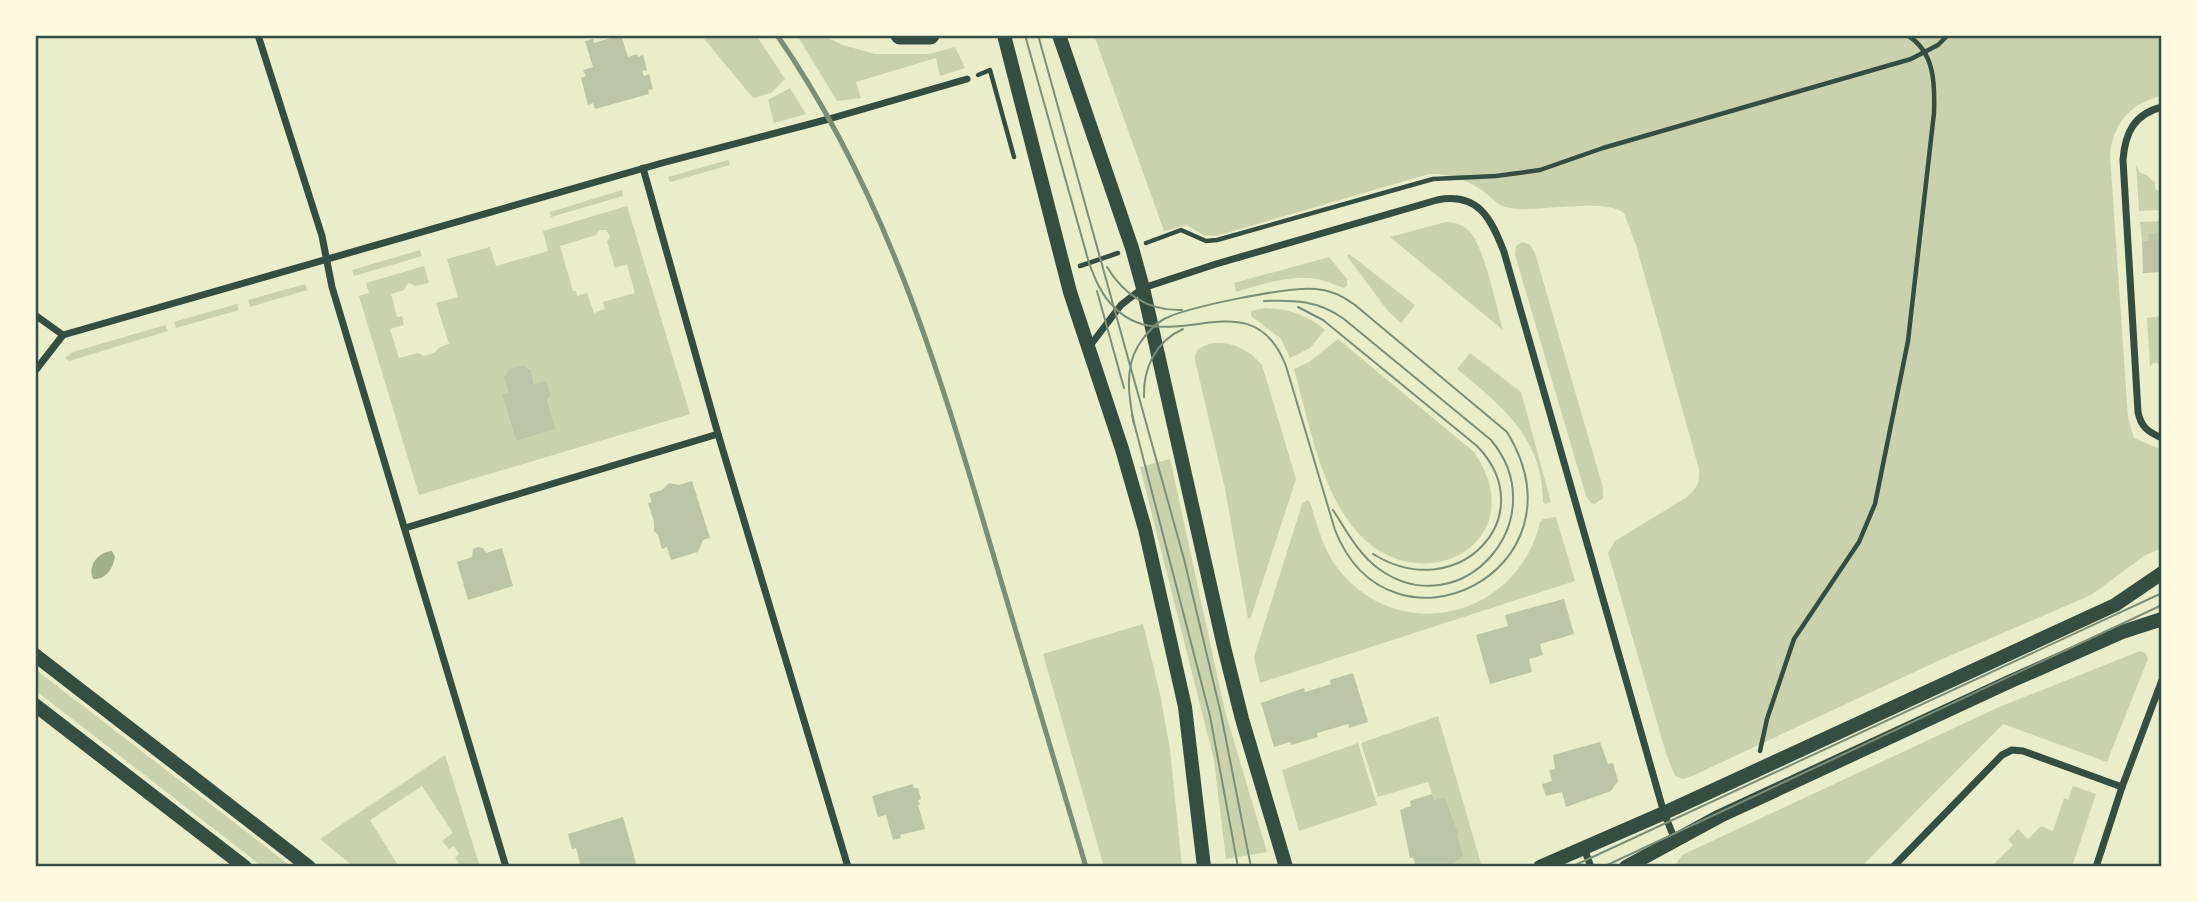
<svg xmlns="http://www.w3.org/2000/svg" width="2197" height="902" viewBox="0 0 2197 902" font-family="'IBM Plex Sans',sans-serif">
  <rect width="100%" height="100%" fill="#e9edc9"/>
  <!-- green -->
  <g fill="#cad2ad" fill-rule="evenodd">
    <polygon points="701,35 756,35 785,79 771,93 753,98"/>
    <polygon points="797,35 821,35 843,45 875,54 929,54 955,47 965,68 940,76 936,58 856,82 861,98 837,101"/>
    <path d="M 1094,35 L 2162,35 L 2162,96 C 2131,102 2113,124 2110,155 L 2128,418 L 2134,438 L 2162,450 L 2162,548 L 2144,556 L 2091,595 L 1940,660 L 1690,777 L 1683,779 L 1675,776 L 1666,753 L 1608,553 L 1615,541 L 1687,497 C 1697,488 1700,482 1699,469 L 1636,245 L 1624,213 C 1607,199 1547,210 1522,209 C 1496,208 1499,202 1480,189 C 1464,178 1447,173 1429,174 L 1216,236 L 1203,235 L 1187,225 L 1164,231 Z"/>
    <polygon points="790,88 806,114 774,123 768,100"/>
    <polygon points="728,160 730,165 670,182 668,177"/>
    <polygon points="2136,164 2140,173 2147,175 2155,183 2155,189 2162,193 2162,233 2149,241 2142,241 2140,222 2161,221 2161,210 2139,211"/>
    <polygon points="622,190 623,196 551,217 550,212"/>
    <path d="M 627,206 L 690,414 L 419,495 L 359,296 L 369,293 L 366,283 L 424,266 L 429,283 L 416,286 L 408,283 L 404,290 L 391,294 L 397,317 L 402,316 L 404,325 L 390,329 L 399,358 L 418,353 L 424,356 L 434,353 L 440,347 L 449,344 L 436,303 L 458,297 L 447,259 L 490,247 L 496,266 L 548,251 L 543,231 ZM 599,230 L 606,230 L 610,236 L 607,242 L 615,268 L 627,264 L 635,293 L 603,302 L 605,309 L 594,313 L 587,293 L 577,296 L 576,291 L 573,291 L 560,246 L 596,235 ZM 523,365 L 531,370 L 534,384 L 549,391 L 551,395 L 547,400 L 556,429 L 516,441 L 502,395 L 509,393 Z"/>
    <path d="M 1446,222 C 1455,222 1464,225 1470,232 C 1485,249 1496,306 1503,330 L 1390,237 Z"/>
    <polygon points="1522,242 1530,245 1535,253 1603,488 1603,498 1595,504 1591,503 1586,496 1515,255 1516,246"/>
    <polygon points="420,250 422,256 354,276 352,270"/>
    <polygon points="1349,254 1415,305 1401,323 1388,311 1347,256"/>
    <path d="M 1329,257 L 1347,279 L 1347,286 L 1344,288 C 1336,286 1328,281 1318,279 C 1291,274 1263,284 1236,292 L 1234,283 Z"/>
    <polygon points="305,284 307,290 250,307 248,300"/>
    <polygon points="237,304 239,310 176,328 174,322"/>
    <path d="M 1265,308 C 1288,309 1308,315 1325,330 L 1310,348 L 1290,358 L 1281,339 L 1251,316 L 1251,311 Z"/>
    <polygon points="2162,316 2162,364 2153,363 2150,367 2147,318"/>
    <polygon points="165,325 168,331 69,361 65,358 73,352"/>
    <path d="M 1338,339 L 1474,452 C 1535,541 1424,602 1360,535 C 1321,495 1309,421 1294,369 L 1309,362 Z"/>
    <path d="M 1213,343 C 1234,342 1248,349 1262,365 L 1296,479 L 1251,617 L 1248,619 L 1225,489 L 1195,360 C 1194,349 1203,346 1213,343 Z"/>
    <path d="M 1470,353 L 1521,392 L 1551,502 L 1545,504 L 1543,502 C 1542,437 1503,407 1457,369 Z"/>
    <polygon points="1170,459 1225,711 1267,852 1226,859 1214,760 1140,467"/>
    <path d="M 1307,500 L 1310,502 C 1318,528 1324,554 1343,575 C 1407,646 1519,614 1540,522 L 1543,519 L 1556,517 L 1575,581 L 1260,683 L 1254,657 L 1302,504 Z"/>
    <polygon points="1143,624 1160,694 1170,749 1182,867 1104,867 1043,654"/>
    <polygon points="2140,651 2145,653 2148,659 2107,762 2003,724 1861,867 1674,867 1682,855 1999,707"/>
    <polygon points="35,669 292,867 263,867 35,690"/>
    <polygon points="1438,716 1482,867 1447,867 1460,856 1457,836 1459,835 1445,797 1434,800 1428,782 1378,797 1361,743"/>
    <polygon points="1358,743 1377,805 1299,831 1282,770"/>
    <polygon points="445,755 480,867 453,867 459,863 455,858 459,854 454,846 449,849 442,841 453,833 422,786 370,820 399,867 354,867 320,839"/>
    <polygon points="2073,786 2096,794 2072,867 1991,867 2013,845 2008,840 2018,829 2028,839 2041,826 2053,831 2064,798 2068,800"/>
  </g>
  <!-- water -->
  <path fill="#a3b18a" d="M 112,551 L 115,557 C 113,569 105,580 93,579 C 87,566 98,552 112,551 Z"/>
  <!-- building -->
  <g fill="#bcc5a7">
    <polygon points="613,35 621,35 628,57 637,54 638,57 643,55 647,70 642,71 644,76 649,74 653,89 648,90 649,94 595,109 593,103 588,105 581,78 586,76 583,70 593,67 585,41 593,39 594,43 614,37"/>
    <polygon points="2162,233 2162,272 2143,273 2142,241 2149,241 2148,234"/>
    <polygon points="523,365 531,370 534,384 546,381 551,395 547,400 556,429 516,441 502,395 509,393 504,378 509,369"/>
    <polygon points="692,481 710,538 703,540 698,552 671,560 667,547 662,549 658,535 654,531 654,522 648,503 652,502 649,494 662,490 669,483 679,485"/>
    <polygon points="478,547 483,548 486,553 502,548 513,586 468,600 457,562 472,557 473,549"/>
    <polygon points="1564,599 1574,634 1540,644 1543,655 1529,659 1532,672 1490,684 1476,635 1508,626 1505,615"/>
    <polygon points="1353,673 1368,722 1349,728 1348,724 1317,733 1318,737 1291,745 1290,742 1274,747 1261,703 1304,688 1305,692 1331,684 1330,680"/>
    <polygon points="1600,742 1608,764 1613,763 1618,781 1611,791 1566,807 1562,792 1546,796 1542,784 1552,781 1549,770 1555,769 1553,755"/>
    <polygon points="913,784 914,788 918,788 921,799 918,800 920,805 918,805 925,829 900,835 901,838 893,840 886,815 878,817 872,796"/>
    <polygon points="1432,794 1434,800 1445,797 1459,835 1457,836 1463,856 1447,867 1416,867 1413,858 1410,858 1400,810 1411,806 1410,801"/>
    <polygon points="623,817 637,867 581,867 576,848 572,849 568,834"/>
  </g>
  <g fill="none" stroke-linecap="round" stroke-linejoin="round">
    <!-- path -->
    <g stroke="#344e41" stroke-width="4.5">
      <polyline points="978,75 990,70 1014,157"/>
      <polyline points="1146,243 1181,230 1206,241 1217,240 1433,179 1496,176 1540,170 1603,148 1911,59 1938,45 1948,35"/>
      <polyline points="1080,266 1118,253"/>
      <path d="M 1760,751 L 1767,719 L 1794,639 L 1859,542 L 1875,504 L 1908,341 L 1934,113 C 1935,84 1935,52 1907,35"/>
    </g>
    <!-- minor -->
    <g stroke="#344e41" stroke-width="7">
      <polyline points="258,35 322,236 332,287 506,867"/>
      <path d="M 2162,107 C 2134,114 2125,133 2123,160 L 2138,412 C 2141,427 2148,432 2162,438"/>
      <polyline points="643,168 718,434 848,867"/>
      <polyline points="35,315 63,335"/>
      <path d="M 1089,347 L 1121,305 L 1143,288 L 1216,264 L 1437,200 C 1478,192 1491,218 1504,252 L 1664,813 L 1675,840"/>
      <polyline points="35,371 63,335 662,163 829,119 967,79"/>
      <polyline points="405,528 718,434"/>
      <polyline points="1584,848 1591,867"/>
      <polyline points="1893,867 2002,755 2012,750 2023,751 2122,787"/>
      <polyline points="2096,867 2122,787 2162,680"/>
    </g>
    <!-- secondary -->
    <g stroke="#344e41" stroke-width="14">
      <polyline points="1004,35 1070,292 1122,449 1145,529 1185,707 1204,867"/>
      <polyline points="1059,35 1132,248 1143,288 1224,647 1242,719 1286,867"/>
      <polyline points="35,655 309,867"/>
      <polyline points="35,705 245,867"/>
      <polyline points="1540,867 1664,813 2115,605 2162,573"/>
      <polyline points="1626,867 1720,816 2011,681 2122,632 2162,619"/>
    </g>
    <!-- trunk -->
    <polyline stroke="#344e41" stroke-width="19" points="900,35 930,35"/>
    <!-- tram -->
    <g stroke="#7c8e77" stroke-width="2">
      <path d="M 1025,35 L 1089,263 C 1095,279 1101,294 1113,306 C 1167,364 1250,273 1286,366 L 1335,530 C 1390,670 1592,571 1507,432 L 1355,305 C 1343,296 1331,290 1316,289 C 1290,286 1187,307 1164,319 C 1153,325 1145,335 1138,346 C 1124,370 1129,398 1134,424"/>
      <polyline points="1038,35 1184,559 1221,714 1251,867"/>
      <path d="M 1107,267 C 1124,295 1149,311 1182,310"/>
      <polyline points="1097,291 1124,388"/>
      <path d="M 1264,301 C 1294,300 1318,300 1344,319 L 1491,440 C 1557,519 1462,628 1379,569 C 1359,555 1346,530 1333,510"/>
      <path d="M 1298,307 L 1323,320 L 1477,446 C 1544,515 1459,607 1373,554"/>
      <path d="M 1144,397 C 1143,368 1156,341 1183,329"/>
      <polyline points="1132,415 1210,716 1238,867"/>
      <polyline points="1571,867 2162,593"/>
      <polyline points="1603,867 2162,605"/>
    </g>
    <!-- rail -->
    <path stroke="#7c8e77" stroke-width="5" d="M 777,35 C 885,191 938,367 991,547 C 1022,653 1054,760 1086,867"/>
  </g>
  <!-- border -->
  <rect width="2197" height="902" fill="none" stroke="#fefae0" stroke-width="74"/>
  <rect x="37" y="37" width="2123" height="828" fill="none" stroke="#344e41" stroke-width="2.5"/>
</svg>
